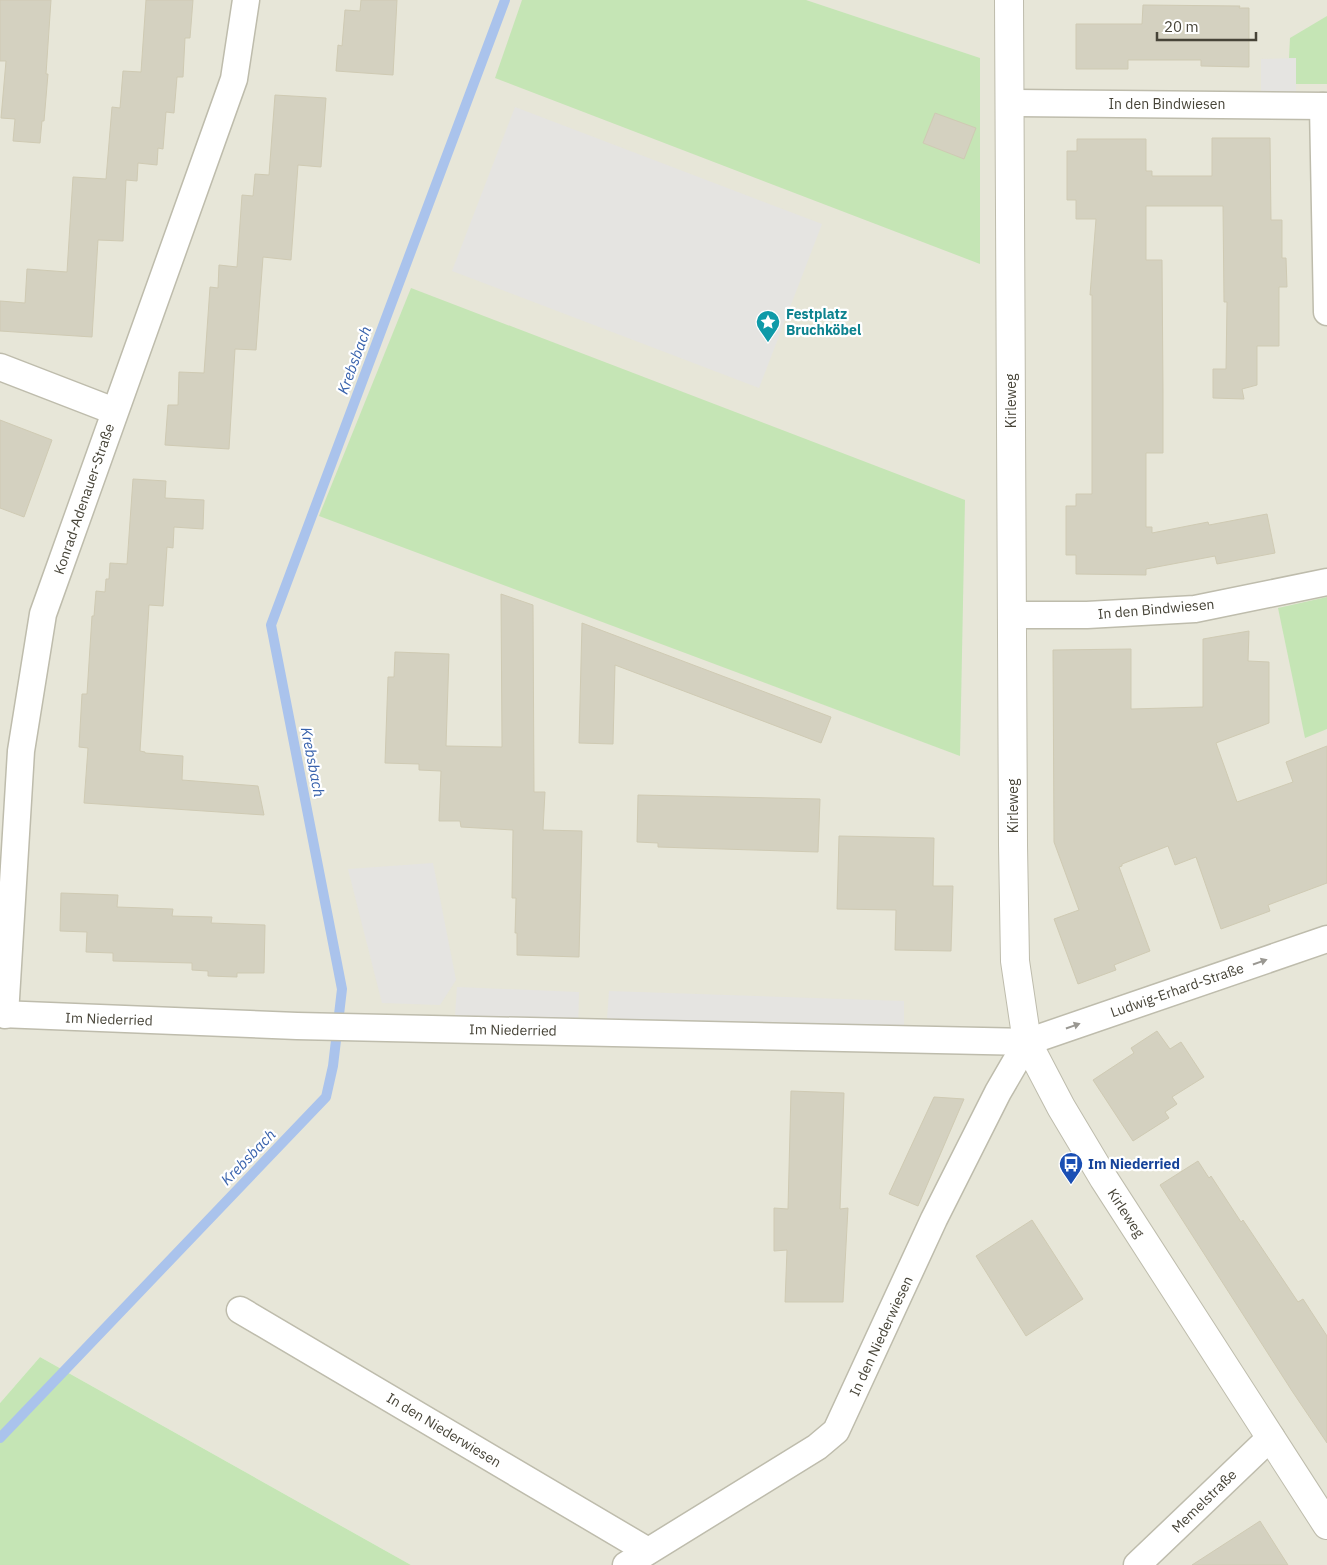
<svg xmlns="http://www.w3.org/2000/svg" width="1327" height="1565" viewBox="0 0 1327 1565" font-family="'IBM Plex Sans',sans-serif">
  <rect width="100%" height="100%" fill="#f3f3e9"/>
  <!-- residential -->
  <polygon fill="#e7e6d8" points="0,0 1327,0 1327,1565 411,1565 40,1357 0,1403"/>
  <!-- green -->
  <g fill="#c5e5b5">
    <polygon points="522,0 806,0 980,58 980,264 495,78"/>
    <polygon points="1327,16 1327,84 1296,84 1296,59 1289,58 1290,38"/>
    <polygon points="411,288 965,500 960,756 319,516"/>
    <polygon points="1327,597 1327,729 1305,738 1278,608"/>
    <polygon points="40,1357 411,1565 0,1565 0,1403"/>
  </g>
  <!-- parking -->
  <g fill="#e5e4e1">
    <polygon points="1296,58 1296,105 1261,105 1261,59"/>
    <polygon points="515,107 822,224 759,388 452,271"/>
    <polygon points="433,863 456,980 440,1005 382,1003 348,869"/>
    <polygon points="457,987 579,992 578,1032 454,1029"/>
    <polygon points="609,991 904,1001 904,1039 606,1032"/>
  </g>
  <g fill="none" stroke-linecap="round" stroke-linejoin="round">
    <!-- stream -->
    <polyline stroke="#aac3ec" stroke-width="10" points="0,1438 326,1097 333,1066 342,989 271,625 505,0"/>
  </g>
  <!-- building -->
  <g fill="#d4d1c0" stroke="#cfcab3">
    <polygon points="0,0 51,0 46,74 48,74 44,121 42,121 40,143 13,141 15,119 1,118 6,61 0,61"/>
    <polygon points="146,0 193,0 190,38 185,38 183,77 177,77 174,113 166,112 163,149 158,148 157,165 138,163 137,181 126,180 123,241 98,240 92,337 0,331 0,301 25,303 27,269 67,272 73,177 106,179 112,107 120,108 123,71 141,72"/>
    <polygon points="361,0 397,0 393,75 336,71 338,45 342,46 345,10 360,11"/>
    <polygon points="1143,5 1240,6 1239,8 1249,8 1249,67 1201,66 1201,60 1128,60 1128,69 1076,69 1076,24 1142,24"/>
    <polygon points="275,95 326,98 321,167 298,165 291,260 263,257 256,350 235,349 229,449 165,445 168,405 178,405 179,372 204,373 210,287 218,288 219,265 237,267 242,195 253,196 255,174 269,175"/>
    <polygon points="935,113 976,128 964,159 923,143"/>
    <polygon points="1212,138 1270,138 1271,220 1282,220 1282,258 1286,258 1287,287 1279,287 1279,346 1257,346 1257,385 1242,389 1244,399 1213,398 1213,369 1226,369 1227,302 1224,302 1223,206 1146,206 1146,260 1162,260 1163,393 1163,453 1146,453 1146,527 1152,527 1152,533 1208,522 1209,525 1267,514 1275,553 1217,564 1215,556 1146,569 1146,575 1076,574 1076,555 1066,555 1066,506 1076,506 1076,494 1092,494 1092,295 1090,295 1096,219 1076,219 1076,200 1067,200 1067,151 1077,151 1077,139 1146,139 1146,171 1152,171 1152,176 1212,176"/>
    <polygon points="0,420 52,440 24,517 0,508"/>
    <polygon points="133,479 166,481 165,498 204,500 203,529 174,527 173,548 167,547 163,606 149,605 140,751 145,752 145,753 183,756 182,780 258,786 264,815 84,803 88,748 79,747 82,694 87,694 92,616 94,616 96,591 105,592 106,579 109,579 110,563 127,564"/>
    <polygon points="501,594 533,605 534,792 545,792 543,830 582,831 579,957 517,955 517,933 515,933 516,898 512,898 513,830 461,827 460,821 439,821 441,771 419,770 419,764 385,763 388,677 394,677 395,652 449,654 446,746 502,747"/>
    <polygon points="582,623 831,717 821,743 615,665 613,744 579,743"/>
    <polygon points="1249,631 1248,661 1269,662 1269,723 1216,743 1237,802 1293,782 1286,762 1327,746 1327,883 1268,905 1270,911 1221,929 1196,857 1175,865 1168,846 1122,864 1122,866 1119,867 1150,951 1114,965 1116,970 1078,984 1054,919 1079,910 1054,842 1053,650 1131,649 1131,709 1203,707 1203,639"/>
    <polygon points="638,795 820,799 818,852 658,847 658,843 637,842"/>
    <polygon points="839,836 934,838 933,886 953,886 951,951 895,950 896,910 837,909"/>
    <polygon points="61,893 118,895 117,907 173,909 172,916 212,917 211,923 265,925 264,973 237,973 237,977 208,976 208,971 192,970 192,963 113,961 113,953 86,952 87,932 60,931"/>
    <polygon points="1157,1031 1170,1049 1181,1042 1204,1077 1172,1097 1177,1104 1165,1112 1169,1118 1133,1141 1093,1080 1134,1053 1131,1048"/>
    <polygon points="791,1091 844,1093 840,1209 848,1208 843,1302 785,1302 787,1250 774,1251 774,1208 788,1209"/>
    <polygon points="934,1097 964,1099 918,1206 889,1194"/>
    <polygon points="1198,1161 1209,1178 1211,1176 1241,1222 1243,1220 1298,1302 1303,1299 1327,1336 1327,1443 1292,1391 1160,1185"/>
    <polygon points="1032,1220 1083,1299 1026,1336 976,1256"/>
    <polygon points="1260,1521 1288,1565 1192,1565"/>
  </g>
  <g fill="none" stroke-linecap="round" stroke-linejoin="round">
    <!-- minor casing -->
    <g stroke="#bebcac" stroke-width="29">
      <g id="minor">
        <polyline points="1010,103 1327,106"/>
        <polyline points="1323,106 1327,312"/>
        <polyline points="0,367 114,411"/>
        <polyline points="1012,615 1087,615 1195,609 1327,582"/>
        <polyline points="0,1014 297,1026 1027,1042 1327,939"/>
        <polyline points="5,1015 21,751 43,614 234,79 246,0"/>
        <polyline points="240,1310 648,1551"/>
        <polyline points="626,1565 817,1447 836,1431 934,1219 998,1092 1027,1042"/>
        <polyline points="1137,1565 1271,1437"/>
      </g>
    </g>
    <!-- tertiary casing -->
    <g stroke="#bebcac" stroke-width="30">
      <polyline id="tertiary" points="1009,0 1013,845 1015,961 1027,1042 1061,1107 1104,1179 1327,1525"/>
    </g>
    <!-- minor -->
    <use href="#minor" stroke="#fff" stroke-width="26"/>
    <!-- tertiary -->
    <use href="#tertiary" stroke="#fff" stroke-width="28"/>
  </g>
  <!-- one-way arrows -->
  <defs><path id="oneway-solid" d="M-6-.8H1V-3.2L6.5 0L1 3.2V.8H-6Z" transform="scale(1.25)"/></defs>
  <g fill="#9a9892">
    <use href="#oneway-solid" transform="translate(1260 962) rotate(-19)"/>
    <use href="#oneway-solid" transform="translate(1073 1026) rotate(-19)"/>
  </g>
  <!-- icons -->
  <defs>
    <g id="sight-pin" transform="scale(1.25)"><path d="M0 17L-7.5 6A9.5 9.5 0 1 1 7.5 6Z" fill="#0f9aa8" stroke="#fff"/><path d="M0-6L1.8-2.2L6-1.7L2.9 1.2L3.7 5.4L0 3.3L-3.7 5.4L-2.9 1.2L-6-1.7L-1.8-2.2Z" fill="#fff"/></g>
    <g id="bus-pin" transform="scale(1.25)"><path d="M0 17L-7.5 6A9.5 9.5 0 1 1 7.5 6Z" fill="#1a4fb4" stroke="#fff"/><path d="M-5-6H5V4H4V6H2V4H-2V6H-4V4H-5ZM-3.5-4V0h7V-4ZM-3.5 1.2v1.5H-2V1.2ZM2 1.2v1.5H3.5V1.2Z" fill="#fff"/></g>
  </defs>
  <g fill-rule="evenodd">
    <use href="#sight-pin" x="768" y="322"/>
    <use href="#bus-pin" x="1071" y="1164"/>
  </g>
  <g text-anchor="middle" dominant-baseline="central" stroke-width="4.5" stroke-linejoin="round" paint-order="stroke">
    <!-- street labels -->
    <g font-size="14" fill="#474438" stroke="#fff">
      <text x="1167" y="104">In den Bindwiesen</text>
      <text transform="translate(1011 401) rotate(-90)">Kirleweg</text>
      <text transform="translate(84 499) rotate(-71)">Konrad-Adenauer-Straße</text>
      <text transform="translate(1156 609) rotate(-5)">In den Bindwiesen</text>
      <text transform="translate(1013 806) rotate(-90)">Kirleweg</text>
      <text transform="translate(1177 990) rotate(-19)">Ludwig-Erhard-Straße</text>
      <text transform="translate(109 1019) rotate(2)">Im Niederried</text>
      <text transform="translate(513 1030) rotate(1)">Im Niederried</text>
      <text transform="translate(1126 1213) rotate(57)">Kirleweg</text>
      <text transform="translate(881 1336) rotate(-65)">In den Niederwiesen</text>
      <text transform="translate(444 1430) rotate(31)">In den Niederwiesen</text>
      <text transform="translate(1204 1501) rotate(-44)">Memelstraße</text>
    </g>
    <!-- culture labels -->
    <g font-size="14" font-weight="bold" fill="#0d838f" stroke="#fff" text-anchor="start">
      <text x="786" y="314">Festplatz<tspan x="786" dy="16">Bruchköbel</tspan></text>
    </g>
    <!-- transit labels -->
    <g font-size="14" font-weight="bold" fill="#164399" stroke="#fff" text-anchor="start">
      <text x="1088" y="1164">Im Niederried</text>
    </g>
    <!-- water labels -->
    <g font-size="15" font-style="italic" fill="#3862ac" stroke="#fff">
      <text transform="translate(354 360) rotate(-70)">Krebsbach</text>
      <text transform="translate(313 762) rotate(79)">Krebsbach</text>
      <text transform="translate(248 1157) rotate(-46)">Krebsbach</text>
    </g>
  </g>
  <!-- scale -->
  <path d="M1157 32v8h99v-8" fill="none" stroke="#474438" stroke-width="2.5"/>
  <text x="1164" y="32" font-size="15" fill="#474438" stroke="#ffffff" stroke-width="4" paint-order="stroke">20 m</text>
</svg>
